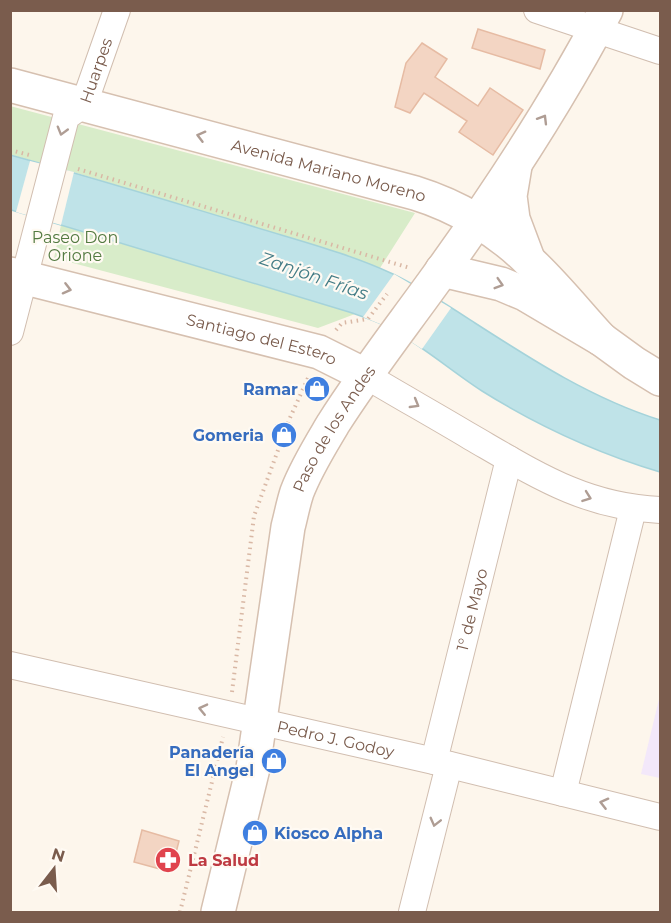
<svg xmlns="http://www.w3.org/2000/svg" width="671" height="923" viewBox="0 0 671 923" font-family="Montserrat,sans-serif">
  <rect width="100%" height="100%" fill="#fdf6ec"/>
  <!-- education -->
  <polygon fill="#f3e8fa" points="660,695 660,778 641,774"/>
  <!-- green -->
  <g fill="#d8ecc9">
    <polygon points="10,106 415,213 380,268 286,237 70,171 11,155"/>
    <polygon points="61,225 349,312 355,314 318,328 54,258"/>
  </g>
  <!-- water -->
  <path fill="#bfe3e8" stroke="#a5d3da" stroke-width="1.5" d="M 10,155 C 88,176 165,200 242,223 C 292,239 346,252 393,274 C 422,288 449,306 475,323 C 534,361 593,399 660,420 L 660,472 C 597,453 538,426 482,391 C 451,371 423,346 391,329 C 378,321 363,317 349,312 L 11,210 Z"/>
  <!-- pier -->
  <g fill="#fdf6ec">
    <polygon points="30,161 74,172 61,225 16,212"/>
    <polygon points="394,274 451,308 422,349 390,328 363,317"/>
  </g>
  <!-- building -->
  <g fill="#f3d5c3" stroke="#e6bba3" stroke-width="1.5">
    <polygon points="478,29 545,50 540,69 472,48"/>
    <polygon points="422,43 447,59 435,77 478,106 490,88 523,110 493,155 459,132 467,121 424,93 410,113 395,107 406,63"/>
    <polygon points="142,830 179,841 171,872 134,862"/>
  </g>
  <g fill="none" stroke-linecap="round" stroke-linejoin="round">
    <!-- street casing -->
    <g stroke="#d1beb0" stroke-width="28">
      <g id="street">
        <polyline points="537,10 660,51"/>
        <path id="s1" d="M 10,332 L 66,117 L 84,104 L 117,10"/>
        <path d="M 365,375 C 400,396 436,416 471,437 C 535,474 585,507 660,510"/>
        <path id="s2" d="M 10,665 L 434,761 L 660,817"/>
        <path id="s3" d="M 434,761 L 509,459"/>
        <polyline points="563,793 633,509"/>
        <polyline points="412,912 449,765"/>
      </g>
    </g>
    <!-- secondary casing -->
    <g stroke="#d6c0b0" stroke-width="36">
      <g id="secondary">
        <path id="s4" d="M 10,85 L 415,193 C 457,206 498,230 529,261 C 555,285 577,313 601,339"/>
        <polyline points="515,166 510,196 513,219 528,259"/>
        <polyline points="442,270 501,284 525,294 601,339 634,363 660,379"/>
        <path id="s5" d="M 10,274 L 319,352 L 365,375"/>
        <path id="s6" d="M 218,912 L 253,768 L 288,527 C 291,516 293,504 297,492 C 306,468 320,446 333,424 C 364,375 399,330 433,283 C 496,196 556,105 606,10"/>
      </g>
    </g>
    <!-- path -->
    <g stroke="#d9b8a5" stroke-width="4" stroke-dasharray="1.5 4.5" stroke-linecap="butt">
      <polyline points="10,150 33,156"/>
      <polyline points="78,169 410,268"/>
      <polyline points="336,330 342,323 368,319 387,294"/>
      <polyline points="232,692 254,516 289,420 308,378"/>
      <polyline points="180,912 223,737"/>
    </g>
    <!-- street -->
    <use href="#street" stroke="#fff" stroke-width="26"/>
    <!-- secondary -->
    <use href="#secondary" stroke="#fff" stroke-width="33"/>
  </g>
  <!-- one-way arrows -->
  <defs><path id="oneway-chevron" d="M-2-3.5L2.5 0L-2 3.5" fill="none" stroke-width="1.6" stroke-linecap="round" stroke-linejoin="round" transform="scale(1.5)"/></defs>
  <g stroke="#af9d94">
    <use href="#oneway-chevron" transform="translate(543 119) rotate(-59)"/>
    <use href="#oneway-chevron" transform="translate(62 131) rotate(106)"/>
    <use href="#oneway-chevron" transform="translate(201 136) rotate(-165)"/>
    <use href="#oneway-chevron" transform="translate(499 284) rotate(17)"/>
    <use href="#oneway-chevron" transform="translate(67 289) rotate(14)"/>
    <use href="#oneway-chevron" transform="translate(415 404) rotate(30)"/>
    <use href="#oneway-chevron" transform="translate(587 497) rotate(20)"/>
    <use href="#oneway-chevron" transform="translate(203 709) rotate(-167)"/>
    <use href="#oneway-chevron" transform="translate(604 803) rotate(-166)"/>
    <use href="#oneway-chevron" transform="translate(435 822) rotate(104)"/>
  </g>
  <!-- icons -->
  <defs>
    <g id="shop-disc" transform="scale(1.35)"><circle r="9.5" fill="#3f7fe0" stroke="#fffaf3"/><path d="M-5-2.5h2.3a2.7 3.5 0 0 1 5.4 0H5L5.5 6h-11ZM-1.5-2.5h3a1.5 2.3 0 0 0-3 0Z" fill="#fff"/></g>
    <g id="pharmacy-disc" transform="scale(1.35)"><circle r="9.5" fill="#e0444e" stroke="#fffaf3"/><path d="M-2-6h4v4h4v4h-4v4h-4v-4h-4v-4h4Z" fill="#fff"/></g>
  </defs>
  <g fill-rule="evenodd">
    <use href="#shop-disc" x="317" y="389"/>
    <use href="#shop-disc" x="284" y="435"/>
    <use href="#shop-disc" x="274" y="761"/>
    <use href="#shop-disc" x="255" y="833"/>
    <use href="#pharmacy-disc" x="168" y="860"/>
  </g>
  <g text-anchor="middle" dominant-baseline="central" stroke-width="4.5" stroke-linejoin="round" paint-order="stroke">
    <!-- street labels -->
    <g font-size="16" fill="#7a5c4d" stroke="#fffaf3">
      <text stroke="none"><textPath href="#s1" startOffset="280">Huarpes</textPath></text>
      <text stroke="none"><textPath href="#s4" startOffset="330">Avenida Mariano Moreno</textPath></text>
      <text stroke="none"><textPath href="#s5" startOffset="260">Santiago del Estero</textPath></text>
      <text stroke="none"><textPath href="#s6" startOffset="501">Paso de los Andes</textPath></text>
      <text stroke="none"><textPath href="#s3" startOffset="156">1° de Mayo</textPath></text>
      <text stroke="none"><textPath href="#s2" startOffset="334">Pedro J. Godoy</textPath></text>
    </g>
    <!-- park labels -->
    <g font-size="16" fill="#537a41" stroke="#fffaf3">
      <text x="75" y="237">Paseo Don<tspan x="75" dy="18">Orione</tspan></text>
    </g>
    <!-- shop labels -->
    <g font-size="16" font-weight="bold" fill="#366cbe" stroke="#fffaf3" text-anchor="end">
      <text x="298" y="389">Ramar</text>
      <text x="264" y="435">Gomeria</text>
      <text x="254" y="752">Panadería<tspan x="254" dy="18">El Angel</tspan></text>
      <text x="274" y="833" text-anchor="start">Kiosco Alpha</text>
    </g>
    <!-- health labels -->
    <g font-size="16" font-weight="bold" fill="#be3a42" stroke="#fffaf3" text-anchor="start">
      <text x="188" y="860">La Salud</text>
    </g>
    <!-- water labels -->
    <g font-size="18" font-style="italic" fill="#437c86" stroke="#fffaf3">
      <text transform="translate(314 276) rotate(19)">Zanjón Frías</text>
    </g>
  </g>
  <!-- border -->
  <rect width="671" height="923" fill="none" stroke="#7a5c4d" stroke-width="24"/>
  <!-- north arrow -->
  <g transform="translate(54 869) rotate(17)" stroke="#fffaf3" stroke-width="4.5" paint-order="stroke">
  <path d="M0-4.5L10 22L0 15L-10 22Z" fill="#7a5c4d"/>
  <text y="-9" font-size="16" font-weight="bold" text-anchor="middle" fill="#7a5c4d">N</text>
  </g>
</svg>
